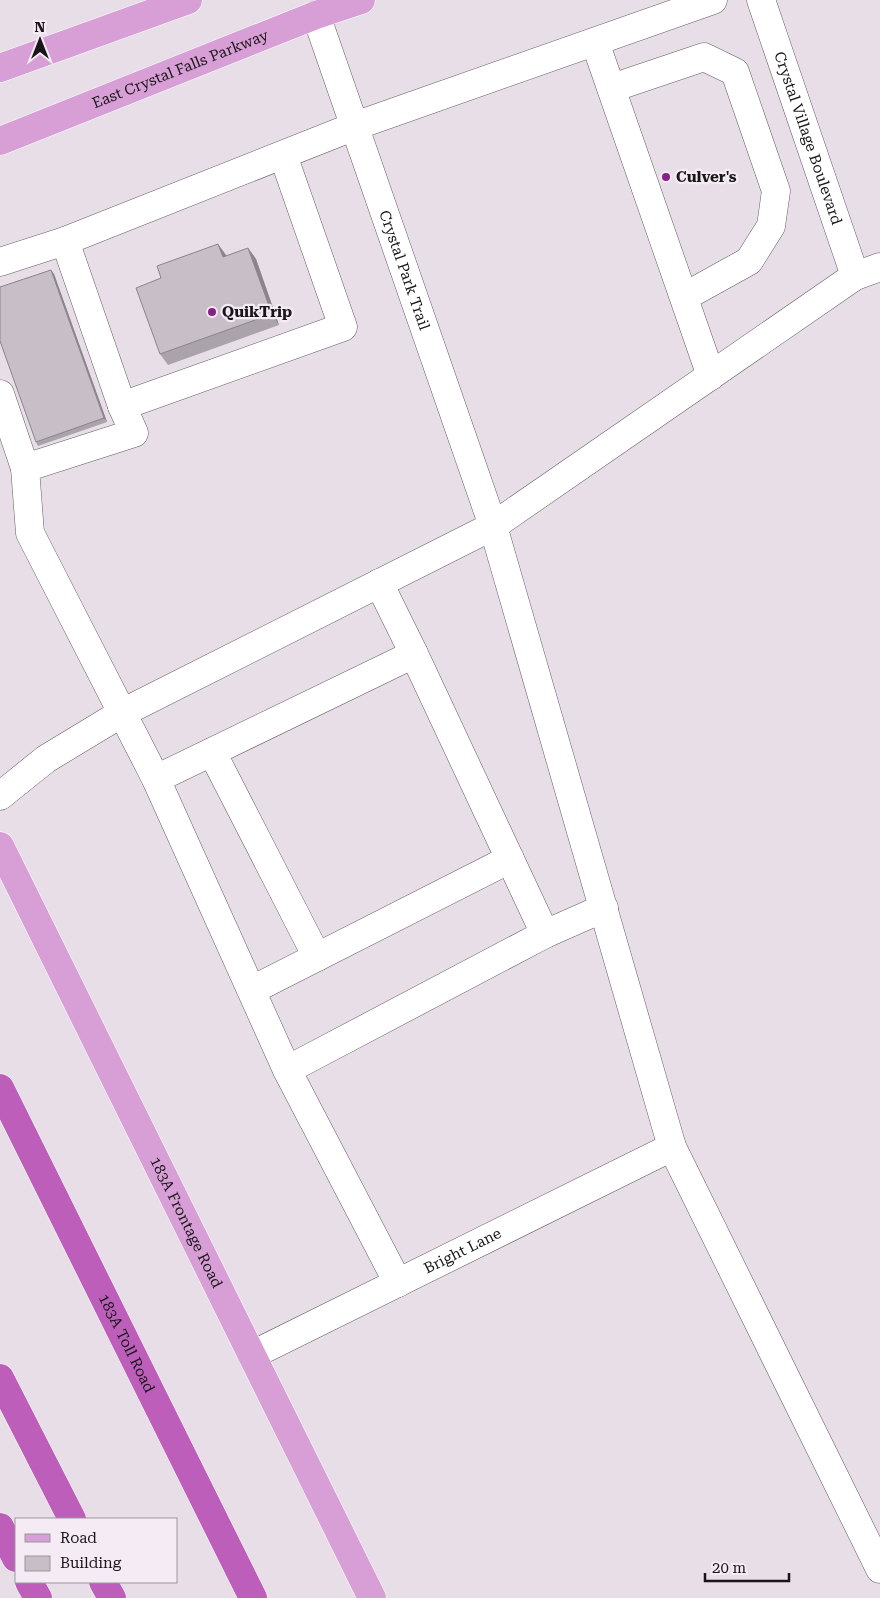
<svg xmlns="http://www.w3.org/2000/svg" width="880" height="1598" viewBox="0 0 880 1598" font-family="'Roboto Serif',serif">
  <rect width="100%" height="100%" fill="#e7dee7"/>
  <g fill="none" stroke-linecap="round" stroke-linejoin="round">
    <!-- minor casing -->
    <g stroke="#655d64" stroke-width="29">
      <g id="minor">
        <path id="s1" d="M 761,0 L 855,276"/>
        <path id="s2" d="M 316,15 L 493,526 L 672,1147 L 880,1569"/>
        <polyline points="595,42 711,376"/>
        <polyline points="612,88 704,57 735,72 776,191 771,226 749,261 684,297"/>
        <polyline points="65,241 122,406 343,327 283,155"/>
        <polyline points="0,262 65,241 355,126 713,0"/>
        <polyline points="0,394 25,468"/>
        <polyline points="122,406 134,433 25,468 30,533 156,779 287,1070 398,1283"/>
        <polyline points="414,654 545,934 604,908"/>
        <polyline points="212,752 317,957"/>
        <polyline points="156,779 414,654 379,583"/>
        <polyline points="0,796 46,759 122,713 493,526 855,276 880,267"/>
        <polyline points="252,990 510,859"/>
        <polyline points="287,1070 545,934"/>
        <path id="s3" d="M 252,1355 L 672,1147"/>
      </g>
    </g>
    <!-- major casing -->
    <g stroke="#fff" stroke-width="29">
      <g id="major">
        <polyline points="0,68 188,0"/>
        <path id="s4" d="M 0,141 L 316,15 L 361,0"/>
        <path id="s5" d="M 0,846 L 372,1598"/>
      </g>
    </g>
    <!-- highway casing -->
    <g stroke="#fff" stroke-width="29">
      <g id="highway">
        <path id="s6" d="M 0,1088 L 253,1598"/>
        <polyline points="0,1378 72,1519"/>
        <polyline points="0,1527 16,1558"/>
        <polyline points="29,1582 38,1598"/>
        <polyline points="103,1582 112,1598"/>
      </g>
    </g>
    <!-- minor -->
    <use href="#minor" stroke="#fff" stroke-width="28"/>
    <!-- major -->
    <use href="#major" stroke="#d79fd6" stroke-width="28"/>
    <!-- highway -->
    <use href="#highway" stroke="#bd5fba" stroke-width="28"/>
  </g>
  <!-- wall -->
  <g fill="#aba3ab">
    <polygon points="248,248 256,259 279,325 168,365 160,354 161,278 226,255 226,256"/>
    <polygon points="54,274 107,422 38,446 36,442"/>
  </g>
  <!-- shaded-wall -->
  <g fill="#8b858b">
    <polygon points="218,244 226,255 231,268 223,257"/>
    <polygon points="248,248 256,259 279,325 272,314"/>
    <polygon points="51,270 54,274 107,422 104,418"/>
  </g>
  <!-- building -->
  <g fill="#c7bec7" stroke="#8b858b">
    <polygon points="218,244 223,257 248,248 272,314 160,354 136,288 161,278 157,266"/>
    <polygon points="51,270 104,418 36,442 0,341 0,287"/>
  </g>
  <!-- markers -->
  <g fill="#882087" stroke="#f5ebf4" stroke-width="2">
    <circle cx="666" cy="177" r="5"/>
    <circle cx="212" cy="312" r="5"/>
  </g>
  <g text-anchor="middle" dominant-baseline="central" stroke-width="4.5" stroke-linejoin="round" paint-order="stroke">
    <!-- street labels -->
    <g font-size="15" fill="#191619" stroke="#f5ebf4">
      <text stroke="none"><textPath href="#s4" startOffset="194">East Crystal Falls Parkway</textPath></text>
      <text stroke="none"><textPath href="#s1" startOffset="146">Crystal Village Boulevard</textPath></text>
      <text stroke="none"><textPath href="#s2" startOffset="270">Crystal Park Trail</textPath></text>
      <text stroke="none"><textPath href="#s5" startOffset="420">183A Frontage Road</textPath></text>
      <text stroke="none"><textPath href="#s3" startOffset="235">Bright Lane</textPath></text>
      <text stroke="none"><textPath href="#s6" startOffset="285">183A Toll Road</textPath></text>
    </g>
    <!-- poi labels -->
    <g font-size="15" font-weight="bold" fill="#191619" stroke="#f5ebf4" text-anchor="start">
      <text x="676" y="177">Culver's</text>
      <text x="222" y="312">QuikTrip</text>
    </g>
  </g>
  <!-- legend -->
  <rect x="15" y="1518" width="162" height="65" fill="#f5ebf4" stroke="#9d969c"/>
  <rect x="25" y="1534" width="25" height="8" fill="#d79fd6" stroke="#9d969c"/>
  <text x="60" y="1543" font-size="15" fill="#191619">Road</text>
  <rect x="25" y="1556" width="25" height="15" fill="#c7bec7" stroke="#9d969c"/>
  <text x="60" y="1568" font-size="15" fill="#191619">Building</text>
  <!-- north arrow -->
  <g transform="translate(40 40)" stroke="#f5ebf4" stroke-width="4" paint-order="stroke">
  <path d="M0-4L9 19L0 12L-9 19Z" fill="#191619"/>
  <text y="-8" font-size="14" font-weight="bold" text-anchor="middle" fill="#191619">N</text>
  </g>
  <!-- scale -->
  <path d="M705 1573v8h84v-8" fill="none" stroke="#191619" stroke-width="2.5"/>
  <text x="712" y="1573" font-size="15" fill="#191619" stroke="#f5ebf4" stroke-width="4" paint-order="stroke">20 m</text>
</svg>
